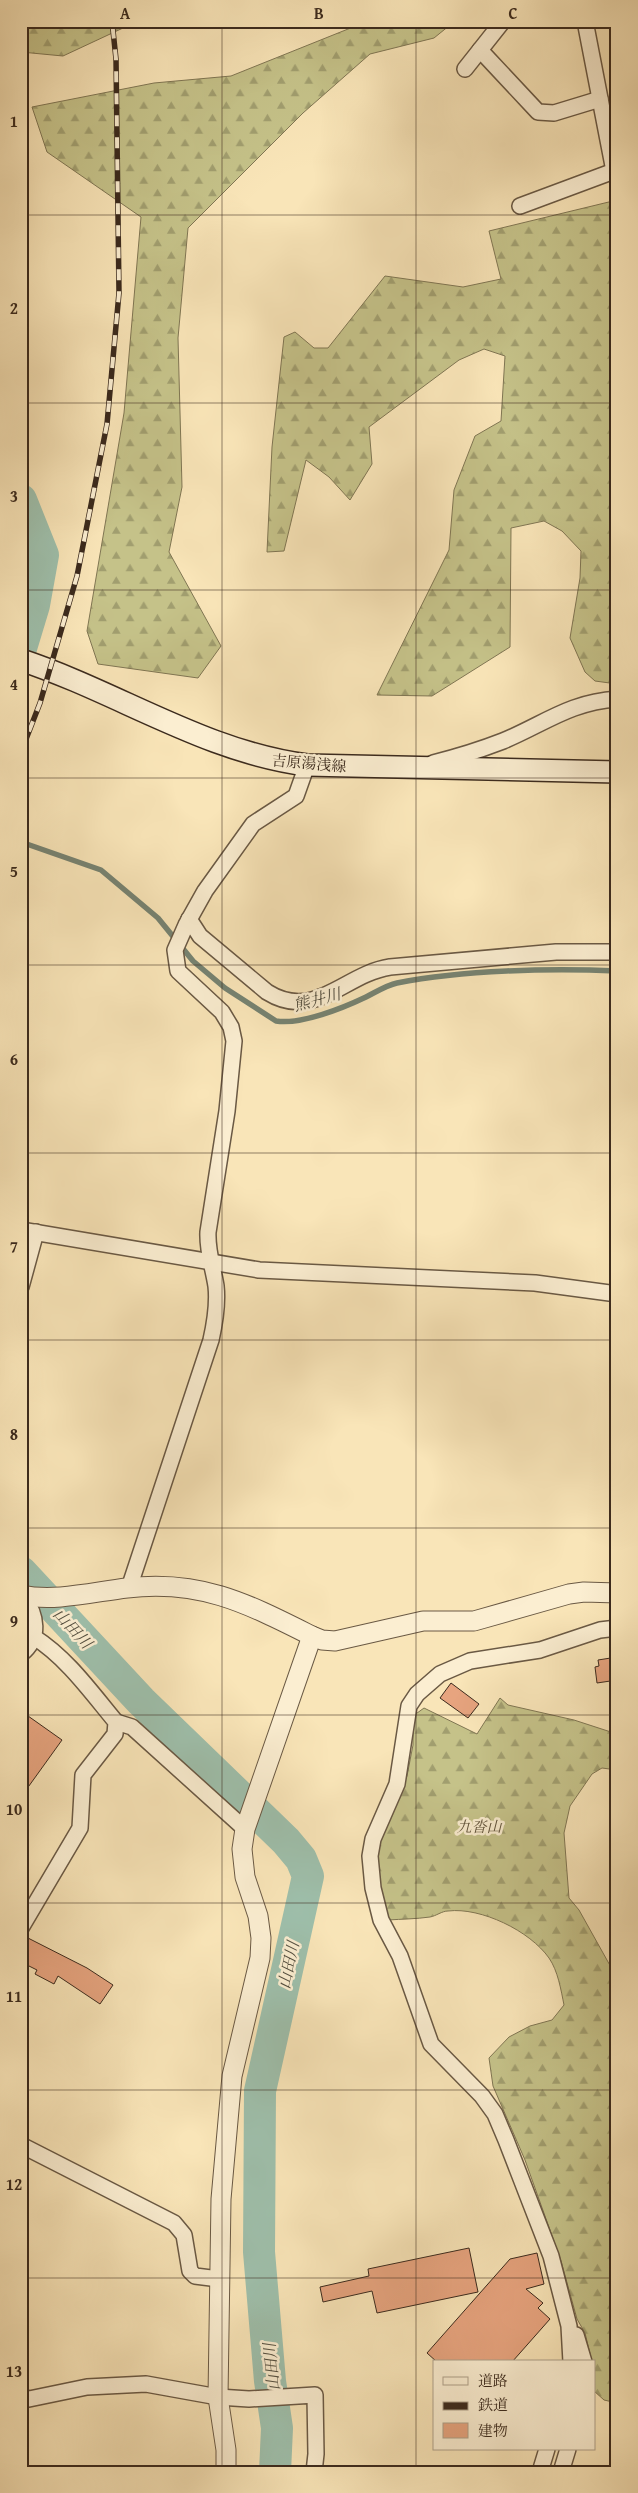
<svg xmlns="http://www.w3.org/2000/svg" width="638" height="2493" viewBox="0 0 638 2493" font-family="'Gentium Book Plus','Noto Serif JP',serif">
  <defs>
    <pattern id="forest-firs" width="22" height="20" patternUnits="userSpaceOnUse" patternTransform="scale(1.25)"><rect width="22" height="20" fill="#c5c289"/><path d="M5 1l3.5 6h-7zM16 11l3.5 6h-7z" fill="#a19e6f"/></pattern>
  </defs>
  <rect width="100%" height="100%" fill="#f9e5b8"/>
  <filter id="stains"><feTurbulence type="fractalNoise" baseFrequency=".004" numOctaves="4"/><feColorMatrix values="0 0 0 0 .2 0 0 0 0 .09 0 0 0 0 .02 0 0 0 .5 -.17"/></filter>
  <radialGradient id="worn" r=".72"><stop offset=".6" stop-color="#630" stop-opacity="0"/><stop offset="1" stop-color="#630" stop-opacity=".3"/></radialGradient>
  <!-- forest -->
  <g fill="url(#forest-firs)" stroke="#807653">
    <polygon points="21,21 138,21 63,56 21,52"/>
    <polygon points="368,21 455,21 434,38 370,54 303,113 188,228 178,338 182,487 169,552 221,646 198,678 98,664 87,631 124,413 141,217 47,152 32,107 154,83 231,76"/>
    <polygon points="611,21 617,21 617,55 610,34"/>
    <polygon points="617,200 617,684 595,681 585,672 570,638 580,578 581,551 562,531 544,521 511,528 510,647 432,696 377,695 449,550 454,490 475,436 501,421 505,356 484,349 459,360 369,427 372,464 350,500 329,477 306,460 284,551 267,552 272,447 284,337 295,332 314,348 328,348 385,276 463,287 501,279 489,231"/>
    <path d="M 500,1698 L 508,1705 L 574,1720 L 617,1734 L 617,1770 L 602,1768 L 592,1774 L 570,1806 L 564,1833 L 569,1898 L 579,1910 L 612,1969 L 617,1968 L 617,2403 L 604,2400 L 594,2391 L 594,2362 L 592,2362 L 585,2333 L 577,2319 L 561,2261 L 525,2160 L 493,2086 L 489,2058 L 509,2037 L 530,2026 L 552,2020 L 564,2005 C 561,1990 558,1971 549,1958 C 530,1931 481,1907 448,1911 C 442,1911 436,1916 430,1917 C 416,1919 402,1919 388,1920 L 379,1882 L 378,1842 L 407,1776 L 413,1745 L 413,1716 L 424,1708 L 477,1734 Z"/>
  </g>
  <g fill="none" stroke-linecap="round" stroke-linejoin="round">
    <!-- stream -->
    <path stroke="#768372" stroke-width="5.5" d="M 21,842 L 101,870 L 158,918 L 193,961 L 225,988 L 276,1021 C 301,1025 343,1008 366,997 C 376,992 387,985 397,983 C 463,970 550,968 617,971"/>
    <!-- river -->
    <g stroke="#9ebfab" stroke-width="32">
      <polyline points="21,500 43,555 34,605 21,648"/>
      <polyline points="21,1572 141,1701 286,1841 301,1859 308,1876 260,2091 259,2252 270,2381 277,2428 275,2472"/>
    </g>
  </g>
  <!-- building -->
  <g fill="#e7a47f" stroke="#3b2a1d">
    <polygon points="617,1657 617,1680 597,1683 595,1667 599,1666 598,1660"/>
    <polygon points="451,1683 479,1704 468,1718 440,1698"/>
    <polygon points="21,1711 62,1740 21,1797"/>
    <polygon points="26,1937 87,1968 113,1985 100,2004 58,1976 54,1984 35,1974 37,1970 21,1962 21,1947"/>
    <polygon points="469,2248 478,2292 377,2313 372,2291 323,2302 320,2287 369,2276 368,2269"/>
    <polygon points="537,2253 544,2284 526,2289 543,2303 538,2308 550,2319 512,2362 437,2362 427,2353 510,2259"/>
  </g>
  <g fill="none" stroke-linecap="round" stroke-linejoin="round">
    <!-- minor casing -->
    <g stroke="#6a5944" stroke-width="18">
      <g id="minor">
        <polyline points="480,50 538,112 554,113 600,99"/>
        <polyline points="465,69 503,21"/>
        <polyline points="520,206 614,171 585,21"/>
        <path d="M 433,763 C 457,757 480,750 503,741 C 544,724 570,702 617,699"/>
        <path d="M 189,919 L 200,936 L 267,992 C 315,1022 344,974 390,967 L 556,952 L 617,952"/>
        <polyline points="21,1230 259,1270 535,1283 617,1294"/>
        <polyline points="21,1287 36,1232"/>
        <path d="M 129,1588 L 211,1340 C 215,1322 218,1304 216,1286 C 213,1267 207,1251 208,1232 L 227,1111 L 234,1041 L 231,1027 L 222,1012 L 178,971 L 175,950 L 186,925 L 205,891 L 253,824 L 296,796 L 307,765"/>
        <path d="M 21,1654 C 41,1638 37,1615 23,1596"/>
        <polyline points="116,1722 132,1727 245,1829"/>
        <path d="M 21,1928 L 80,1828 L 83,1775 L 115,1734 L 116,1722 C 91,1692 67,1658 34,1637"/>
        <polyline points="21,2145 174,2223 184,2235 190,2271 195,2276 219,2279"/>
        <polyline points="576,2335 584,2362"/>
        <polyline points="571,2362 569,2326 551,2256 506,2140 495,2114 482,2096 431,2044 400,1956 381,1920 373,1888 370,1856 373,1839 397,1784 409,1706 417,1694 440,1674 470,1661 540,1650 600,1630 617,1628"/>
        <polyline points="21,2397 29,2399 87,2387 146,2384 218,2397 249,2399 315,2395 316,2454 314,2472"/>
        <polyline points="540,2472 547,2449"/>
        <polyline points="561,2472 568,2449"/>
      </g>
    </g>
    <!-- tertiary casing -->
    <g stroke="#6a5944" stroke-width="21">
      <g id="tertiary">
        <path d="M 21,1595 C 55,1602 93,1592 127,1588 C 201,1579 248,1604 312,1636 L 322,1640 L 335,1641 L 423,1621 L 474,1621 L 569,1594 L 584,1592 L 617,1593"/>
        <polyline points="226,2472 226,2450 218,2397 221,2199 232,2076 260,1958 261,1938 258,1916 245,1877 242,1849 245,1829 312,1636"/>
      </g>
    </g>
    <!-- secondary casing -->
    <g stroke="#3b2a1d" stroke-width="24">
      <path id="secondary" d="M 21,660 C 118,692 205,752 307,765 L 617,772"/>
    </g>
    <!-- minor -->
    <use href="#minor" stroke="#fbeed1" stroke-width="15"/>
    <!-- tertiary -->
    <use href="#tertiary" stroke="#fbeed1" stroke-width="19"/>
    <!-- secondary -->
    <use href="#secondary" stroke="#fbeed1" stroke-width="21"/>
    <!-- rail casing -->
    <g stroke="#3b2a1d" stroke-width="5.5">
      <polyline id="rail" points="21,752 40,703 77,576 107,424 119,293 116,59 112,21"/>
    </g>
    <!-- rail -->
    <use href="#rail" stroke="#fbeed1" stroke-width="4" stroke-dasharray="11" stroke-linecap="butt"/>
  </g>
  <!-- grid -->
  <path fill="none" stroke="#3b2a1d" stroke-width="1" stroke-opacity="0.55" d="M 222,21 L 222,2472M 416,21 L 416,2472M 21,215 L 617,215M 21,403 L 617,403M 21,590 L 617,590M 21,778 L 617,778M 21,965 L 617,965M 21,1153 L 617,1153M 21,1340 L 617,1340M 21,1528 L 617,1528M 21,1715 L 617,1715M 21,1903 L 617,1903M 21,2090 L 617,2090M 21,2278 L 617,2278"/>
  <g text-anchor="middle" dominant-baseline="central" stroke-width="5" stroke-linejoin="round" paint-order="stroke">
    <!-- street labels -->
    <g font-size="15" fill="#3b2a1d" stroke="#fbeed1">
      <text transform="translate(309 763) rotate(5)">吉原湯浅線</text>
    </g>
    <!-- park labels -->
    <g font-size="15" font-style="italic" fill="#5e5038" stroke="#fbeed1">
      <text x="479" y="1826">九沓山</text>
    </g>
    <!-- water labels -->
    <g font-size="16" font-style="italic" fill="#544f40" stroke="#fbeed1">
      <text transform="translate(317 999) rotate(-15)">熊井川</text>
      <text transform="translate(73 1628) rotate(47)">山田川</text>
      <text transform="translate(288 1965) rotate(-78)">山田川</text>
      <text transform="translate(271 2367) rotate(-96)">山田川</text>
    </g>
  </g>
  <!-- margin -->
  <rect width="638" height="2493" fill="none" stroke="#f9e5b8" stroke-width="55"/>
  <!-- legend -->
  <rect x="433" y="2360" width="162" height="90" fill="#fbeed1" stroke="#aea089"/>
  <rect x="443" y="2377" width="25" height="8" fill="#fbeed1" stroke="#aea089"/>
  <text x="478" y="2386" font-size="15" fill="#3b2a1d">道路</text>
  <rect x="443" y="2402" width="25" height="8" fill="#3b2a1d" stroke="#aea089"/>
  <text x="478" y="2410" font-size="15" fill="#3b2a1d">鉄道</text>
  <rect x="443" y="2423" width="25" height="15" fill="#e7a47f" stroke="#aea089"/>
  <text x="478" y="2436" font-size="15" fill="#3b2a1d">建物</text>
  <rect x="28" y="28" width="582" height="2438" fill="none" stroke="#3b2a1d" stroke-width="2"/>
  <g font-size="16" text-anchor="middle" font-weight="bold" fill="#3b2a1d">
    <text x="125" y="19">A</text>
    <text x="319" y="19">B</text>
    <text x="513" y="19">C</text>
    <text x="14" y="127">1</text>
    <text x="14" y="314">2</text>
    <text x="14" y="502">3</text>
    <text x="14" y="690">4</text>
    <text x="14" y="877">5</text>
    <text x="14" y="1065">6</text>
    <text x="14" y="1252">7</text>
    <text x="14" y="1440">8</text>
    <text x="14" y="1627">9</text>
    <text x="14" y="1815">10</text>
    <text x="14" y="2002">11</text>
    <text x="14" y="2190">12</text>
    <text x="14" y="2377">13</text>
  </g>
  <rect width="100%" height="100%" filter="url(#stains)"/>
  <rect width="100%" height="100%" fill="url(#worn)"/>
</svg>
